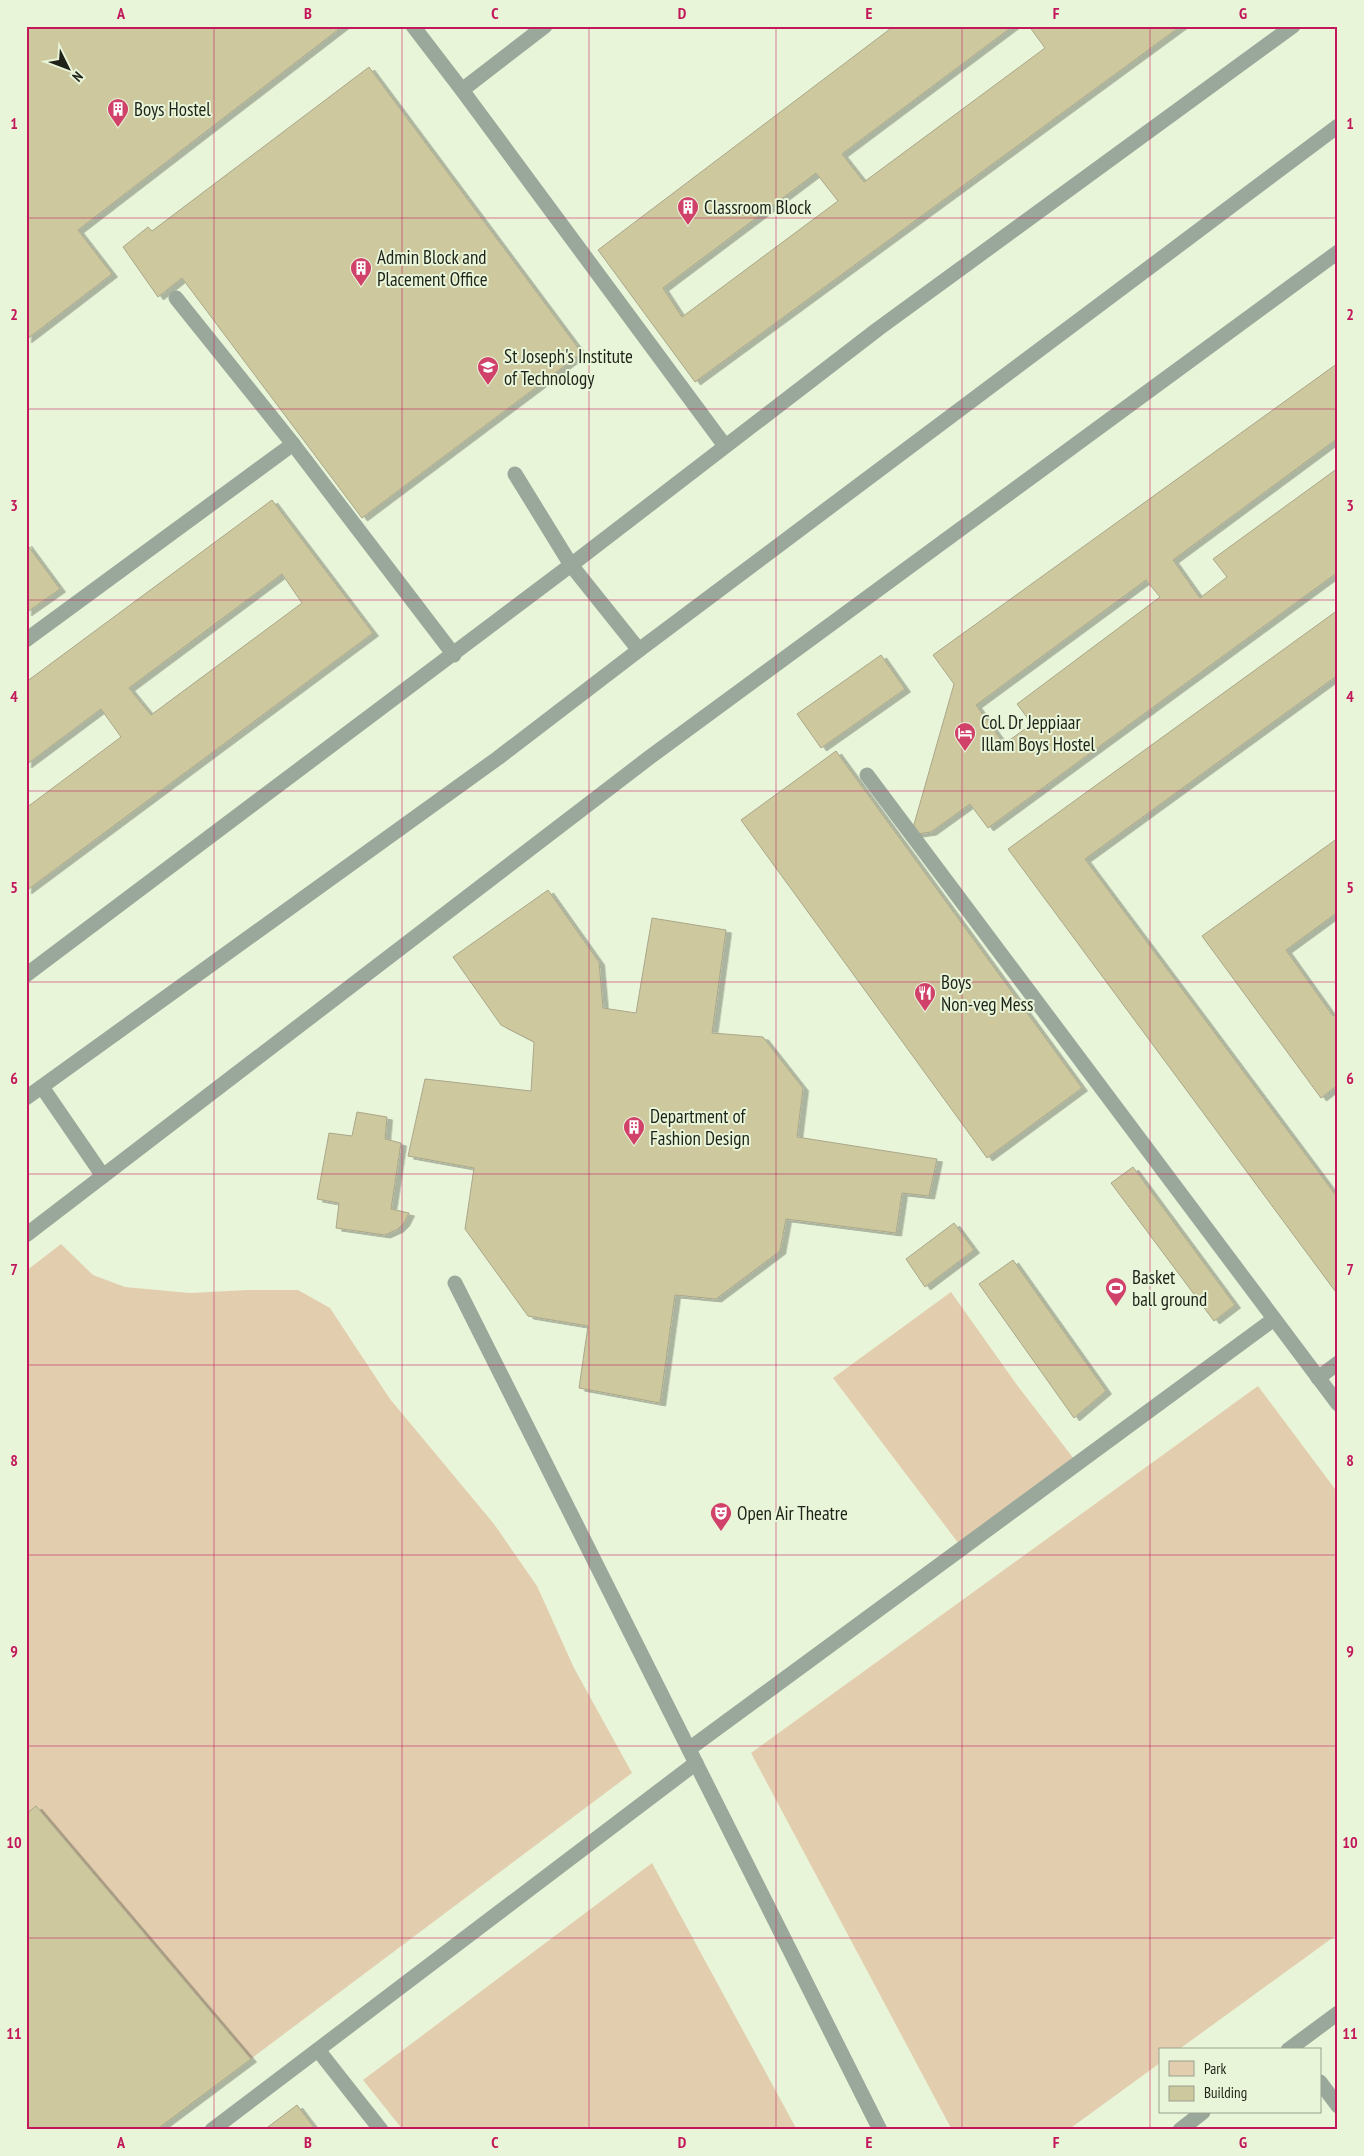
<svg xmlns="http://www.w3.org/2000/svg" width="1364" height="2156" viewBox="0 0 1364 2156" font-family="'PT Sans Narrow',sans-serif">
  <defs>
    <filter id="shadow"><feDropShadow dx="5.5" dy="3" stdDeviation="0" flood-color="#0004"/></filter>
  </defs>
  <rect width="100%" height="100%" fill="#e9f5d9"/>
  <!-- green -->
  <g fill="#e2ceaf">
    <polygon points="61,1244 93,1275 125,1287 190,1293 247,1290 298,1290 330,1308 390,1399 494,1524 537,1586 574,1668 632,1773 156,2130 26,2130 26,1271"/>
    <polygon points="951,1292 1017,1385 1074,1459 959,1544 833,1378"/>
    <polygon points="1258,1386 1338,1493 1338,1934 1178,2050 1160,2050 1160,2063 1068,2130 952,2130 751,1753"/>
    <polygon points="652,1863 797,2130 403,2130 363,2080"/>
  </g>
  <!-- building -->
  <g fill="#cdc89d" stroke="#aaa78b" fill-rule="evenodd" filter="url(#shadow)">
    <polygon points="27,26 343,26 78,230 112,274 26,340"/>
    <path d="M 894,26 L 1013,26 L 842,154 L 864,182 L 1045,48 L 1029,26 L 1181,26 L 695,382 L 598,250 ZM 816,173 L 838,201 L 682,317 L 663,288 Z"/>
    <polygon points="369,67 582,353 362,518 182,278 158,297 123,247 148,227 152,231"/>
    <path d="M 1338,363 L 1338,438 L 1173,560 L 1200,598 L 1227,577 L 1213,559 L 1338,468 L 1338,572 L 988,828 L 970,804 L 931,832 L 911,835 L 954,684 L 933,655 ZM 1146,580 L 1160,597 L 1017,704 L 1032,724 L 1004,744 L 976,705 Z"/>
    <path d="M 272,500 L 373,633 L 26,891 L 26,808 L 121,737 L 101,709 L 26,765 L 26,682 ZM 282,574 L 302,603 L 151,715 L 129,688 Z"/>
    <polygon points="26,543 60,589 26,613"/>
    <polygon points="1338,610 1338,675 1085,859 1338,1198 1338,1295 1008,849"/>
    <polygon points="881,655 905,689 821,748 797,714"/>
    <polygon points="836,751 1082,1088 987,1158 741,820"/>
    <polygon points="1338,838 1338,912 1286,950 1333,1016 1338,1013 1338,1085 1321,1098 1202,936"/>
    <polygon points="548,890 599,962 603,1008 636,1013 652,918 726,930 712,1033 763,1037 803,1088 797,1137 937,1159 929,1196 902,1193 896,1233 786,1219 780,1251 716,1299 675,1295 660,1403 579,1388 588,1326 528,1316 465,1229 474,1168 408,1156 425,1079 531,1091 534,1042 501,1025 453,957"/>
    <polygon points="357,1112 387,1117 385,1139 401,1143 391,1209 409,1213 404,1223 398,1229 385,1235 336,1228 339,1203 317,1199 329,1133 352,1136"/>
    <polygon points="1133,1167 1235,1305 1214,1321 1111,1183"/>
    <polygon points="954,1223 974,1250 925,1287 906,1259"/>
    <polygon points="1013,1260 1106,1391 1074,1418 979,1284"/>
    <polygon points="36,1806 251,2059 156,2130 26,2130 26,1814"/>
    <polygon points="297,2105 316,2130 264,2130"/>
  </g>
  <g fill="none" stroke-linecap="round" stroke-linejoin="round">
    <!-- lane -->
    <g stroke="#99a89b" stroke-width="15">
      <polyline points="413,26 462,90 725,446"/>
      <polyline points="462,90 545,26"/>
      <polyline points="176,298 293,444 454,655"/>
      <polyline points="515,474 571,565 639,650"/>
      <polyline points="26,640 293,444"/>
      <polyline points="867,775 1338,1404"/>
      <polyline points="26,975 571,565 878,329 1293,26"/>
      <polyline points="42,1087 103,1176"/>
      <polyline points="26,1098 498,758 639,650 1338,126"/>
      <polyline points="26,1235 650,757 1338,252"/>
      <polyline points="455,1283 880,2130"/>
      <polyline points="1318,1378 1338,1363"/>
      <polyline points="689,1749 1274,1319"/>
      <polyline points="318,2050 381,2130"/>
      <polyline points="1288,2050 1338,2013"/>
      <polyline points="1320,2082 1338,2106"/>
      <polyline points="212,2130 696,1763"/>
      <polyline points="1180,2130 1203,2112"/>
    </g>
  </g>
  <!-- grid -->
  <path fill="none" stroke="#c2185b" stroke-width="1" stroke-opacity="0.55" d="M 214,26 L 214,2130M 402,26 L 402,2130M 589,26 L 589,2130M 776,26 L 776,2130M 962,26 L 962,2130M 1150,26 L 1150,2130M 26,218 L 1338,218M 26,409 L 1338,409M 26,600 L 1338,600M 26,791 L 1338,791M 26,982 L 1338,982M 26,1174 L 1338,1174M 26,1365 L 1338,1365M 26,1555 L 1338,1555M 26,1746 L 1338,1746M 26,1938 L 1338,1938"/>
  <!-- icons -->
  <defs>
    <g id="building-pin" transform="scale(1.125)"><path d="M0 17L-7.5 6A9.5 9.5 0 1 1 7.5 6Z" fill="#d1426b" stroke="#e9f5d9"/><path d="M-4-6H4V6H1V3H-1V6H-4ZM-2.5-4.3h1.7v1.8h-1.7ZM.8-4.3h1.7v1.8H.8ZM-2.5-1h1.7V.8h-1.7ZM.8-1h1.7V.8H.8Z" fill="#fff"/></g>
    <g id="university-pin" transform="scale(1.125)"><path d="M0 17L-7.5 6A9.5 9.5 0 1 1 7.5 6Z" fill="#d1426b" stroke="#e9f5d9"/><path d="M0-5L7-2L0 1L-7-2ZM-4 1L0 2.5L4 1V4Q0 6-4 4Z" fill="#fff"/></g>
    <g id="hotel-pin" transform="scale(1.125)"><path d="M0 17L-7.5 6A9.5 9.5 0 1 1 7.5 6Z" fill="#d1426b" stroke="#e9f5d9"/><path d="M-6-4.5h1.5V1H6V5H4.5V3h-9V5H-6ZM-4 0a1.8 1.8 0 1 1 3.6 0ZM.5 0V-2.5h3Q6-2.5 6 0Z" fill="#fff"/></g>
    <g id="restaurant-pin" transform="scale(1.125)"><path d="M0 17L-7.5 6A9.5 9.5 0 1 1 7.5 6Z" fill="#d1426b" stroke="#e9f5d9"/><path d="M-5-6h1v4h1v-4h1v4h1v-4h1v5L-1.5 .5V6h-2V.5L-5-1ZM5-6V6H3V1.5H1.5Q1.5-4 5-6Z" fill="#fff"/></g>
    <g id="stadium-pin" transform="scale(1.125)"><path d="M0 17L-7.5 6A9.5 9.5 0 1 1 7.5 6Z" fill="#d1426b" stroke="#e9f5d9"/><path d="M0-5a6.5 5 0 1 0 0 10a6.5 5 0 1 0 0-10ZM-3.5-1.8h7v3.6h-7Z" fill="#fff"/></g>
    <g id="theatre-pin" transform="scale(1.125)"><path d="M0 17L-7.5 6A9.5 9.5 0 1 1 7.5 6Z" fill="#d1426b" stroke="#e9f5d9"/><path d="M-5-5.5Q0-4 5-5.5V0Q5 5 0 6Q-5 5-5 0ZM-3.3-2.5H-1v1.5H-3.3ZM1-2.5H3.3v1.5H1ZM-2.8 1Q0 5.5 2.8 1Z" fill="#fff"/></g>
  </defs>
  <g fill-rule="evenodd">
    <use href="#building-pin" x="118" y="109"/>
    <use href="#building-pin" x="688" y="207"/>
    <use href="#building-pin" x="361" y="268"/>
    <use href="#university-pin" x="488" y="367"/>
    <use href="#hotel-pin" x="965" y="733"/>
    <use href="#restaurant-pin" x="925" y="993"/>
    <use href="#building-pin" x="634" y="1127"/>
    <use href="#stadium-pin" x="1116" y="1288"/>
    <use href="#theatre-pin" x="721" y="1513"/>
  </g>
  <g text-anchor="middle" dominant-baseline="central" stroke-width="4" stroke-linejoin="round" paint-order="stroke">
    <!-- poi labels -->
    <g font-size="19" fill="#1e2218" stroke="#e9f5d9" text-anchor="start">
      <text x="134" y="109">Boys Hostel</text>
      <text x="704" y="207">Classroom Block</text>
      <text x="377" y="257">Admin Block and<tspan x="377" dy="22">Placement Office</tspan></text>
      <text x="504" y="356">St Joseph's Institute<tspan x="504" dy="22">of Technology</tspan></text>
      <text x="981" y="722">Col. Dr Jeppiaar<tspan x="981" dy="22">Illam Boys Hostel</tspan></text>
      <text x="941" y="982">Boys<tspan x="941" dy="22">Non-veg Mess</tspan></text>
      <text x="650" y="1116">Department of<tspan x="650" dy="22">Fashion Design</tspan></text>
      <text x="1132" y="1277">Basket<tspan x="1132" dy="22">ball ground</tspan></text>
      <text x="737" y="1513">Open Air Theatre</text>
    </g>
  </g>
  <!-- border -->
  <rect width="1364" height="2156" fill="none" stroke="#e9f5d9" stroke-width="55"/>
  <!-- legend -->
  <rect x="1159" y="2048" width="162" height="65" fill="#e9f5d9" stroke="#98a18c"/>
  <rect x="1169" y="2061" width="25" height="15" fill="#e2ceaf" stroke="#98a18c"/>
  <text x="1204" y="2074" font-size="15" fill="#1e2218">Park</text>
  <rect x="1169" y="2086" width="25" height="15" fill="#cdc89d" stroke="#98a18c"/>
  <text x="1204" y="2098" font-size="15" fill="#1e2218">Building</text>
  <!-- north arrow -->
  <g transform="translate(68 68) rotate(132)" stroke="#e9f5d9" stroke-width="4" paint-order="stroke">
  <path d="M0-4L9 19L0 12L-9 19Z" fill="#1e2218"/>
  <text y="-8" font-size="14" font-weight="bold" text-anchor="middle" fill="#1e2218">N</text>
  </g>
  <rect x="28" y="28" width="1308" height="2100" fill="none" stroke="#c2185b" stroke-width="2"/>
  <g font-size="16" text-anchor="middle" font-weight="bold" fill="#c2185b">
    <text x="121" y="19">A</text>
    <text x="308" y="19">B</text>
    <text x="495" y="19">C</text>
    <text x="682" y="19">D</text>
    <text x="869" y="19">E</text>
    <text x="1056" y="19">F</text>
    <text x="1243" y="19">G</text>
    <text x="14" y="129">1</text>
    <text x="1350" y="129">1</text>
    <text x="14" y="320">2</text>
    <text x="1350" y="320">2</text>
    <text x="14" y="511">3</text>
    <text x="1350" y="511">3</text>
    <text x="14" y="702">4</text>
    <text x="1350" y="702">4</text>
    <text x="14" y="893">5</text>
    <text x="1350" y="893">5</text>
    <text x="14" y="1084">6</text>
    <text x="1350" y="1084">6</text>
    <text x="14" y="1275">7</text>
    <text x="1350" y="1275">7</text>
    <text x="14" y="1466">8</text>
    <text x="1350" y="1466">8</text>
    <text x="14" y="1657">9</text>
    <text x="1350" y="1657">9</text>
    <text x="14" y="1848">10</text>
    <text x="1350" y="1848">10</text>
    <text x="14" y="2039">11</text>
    <text x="1350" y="2039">11</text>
    <text x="121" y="2148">A</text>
    <text x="308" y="2148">B</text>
    <text x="495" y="2148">C</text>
    <text x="682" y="2148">D</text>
    <text x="869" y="2148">E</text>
    <text x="1056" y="2148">F</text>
    <text x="1243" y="2148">G</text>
  </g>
</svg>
